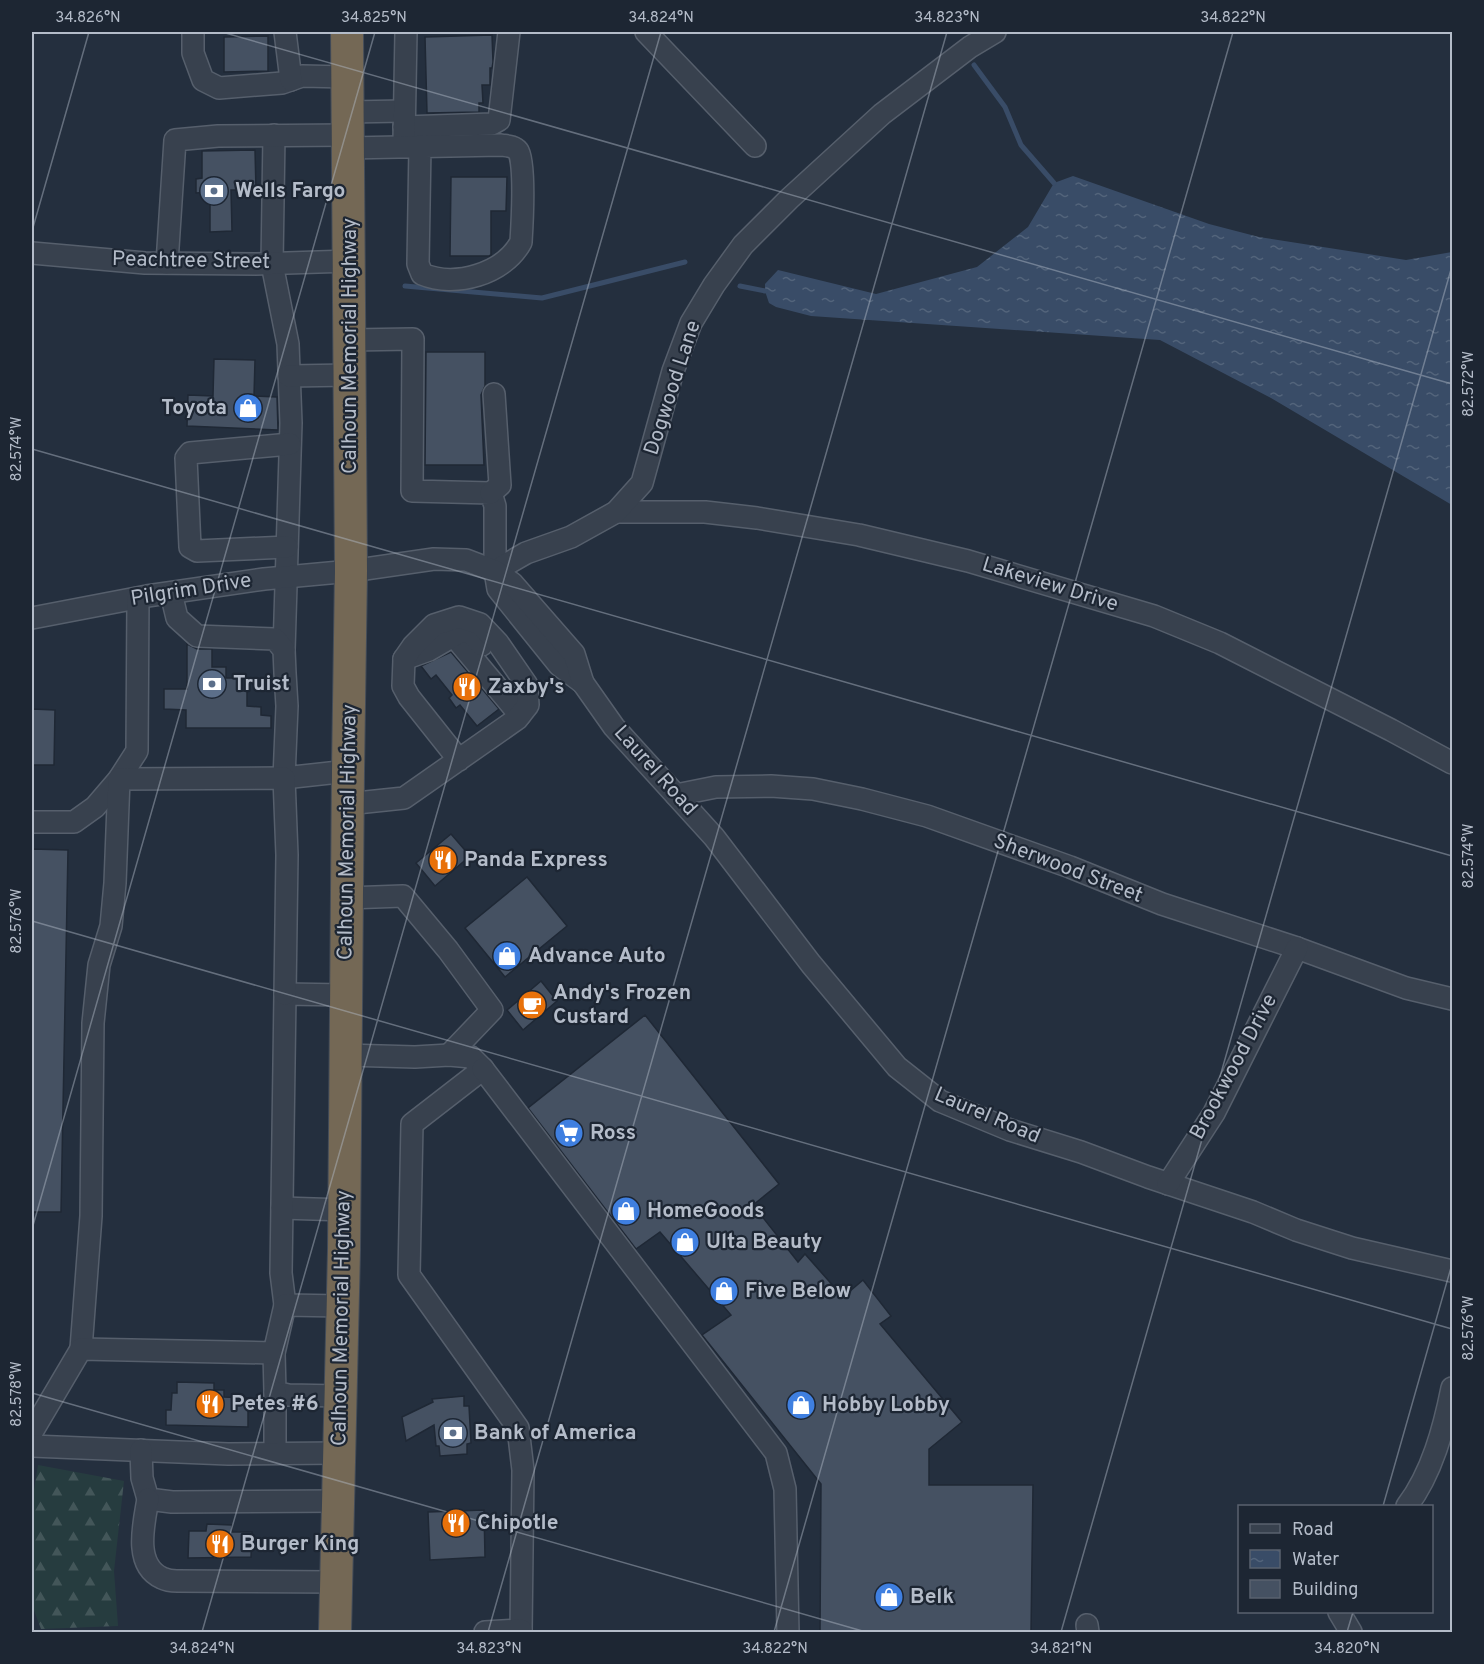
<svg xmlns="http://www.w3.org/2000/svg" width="1484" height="1664" viewBox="0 0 1484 1664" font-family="Overpass,sans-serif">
  <defs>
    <pattern id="forest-firs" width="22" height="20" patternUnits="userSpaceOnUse" patternTransform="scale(1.5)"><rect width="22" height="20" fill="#263c3f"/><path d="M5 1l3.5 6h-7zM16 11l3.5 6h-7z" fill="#435659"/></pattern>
    <pattern id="water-ripples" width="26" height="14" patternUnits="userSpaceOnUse" patternTransform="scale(1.5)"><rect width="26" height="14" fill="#394c67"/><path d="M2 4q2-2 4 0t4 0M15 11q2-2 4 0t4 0" fill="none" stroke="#53647b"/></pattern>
  </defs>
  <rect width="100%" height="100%" fill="#242f3e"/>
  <!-- forest -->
  <polygon fill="url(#forest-firs)" points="38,1465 124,1481 114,1571 118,1626 41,1629 32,1605 32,1502"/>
  <!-- water -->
  <polygon fill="url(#water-ripples)" points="1073,176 1209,224 1259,237 1406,260 1452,252 1452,505 1271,398 1160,340 811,316 776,307 769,303 765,291 765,284 778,270 876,294 977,267 1028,227 1054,183"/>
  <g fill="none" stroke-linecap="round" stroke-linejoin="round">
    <!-- stream -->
    <g stroke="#394c67" stroke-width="5">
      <polyline points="974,65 1005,107 1021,145 1054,183"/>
      <polyline points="405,286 542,298 685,262"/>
      <polyline points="740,286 765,291"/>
    </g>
  </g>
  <!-- building -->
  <g fill="#455162" stroke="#1f2835" stroke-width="1.5">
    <polygon points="492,35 493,62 492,68 490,68 490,85 482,85 483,103 479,103 479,112 427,113 425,37"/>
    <polygon points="268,36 268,71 224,72 224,37"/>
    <polygon points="255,150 256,190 231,190 232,231 210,232 210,192 196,193 196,179 202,178 202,151"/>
    <polygon points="451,177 507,177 506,211 491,211 491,255 489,256 450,256"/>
    <polygon points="426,352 485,352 485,386 481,395 484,465 425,465"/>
    <polygon points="214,359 255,360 254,396 277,397 278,430 187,426 188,395 213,396"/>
    <polygon points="187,644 197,649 212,649 212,667 226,667 226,678 238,678 238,691 247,691 247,706 261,707 261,715 271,716 271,728 186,728 186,710 164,709 164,689 187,689"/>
    <polygon points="451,652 499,709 477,726 460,705 456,708 449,698 452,695 436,675 431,679 421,666"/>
    <polygon points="32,709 55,710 54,765 32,765"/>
    <polygon points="451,834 470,856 435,886 416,863"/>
    <polygon points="32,849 68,850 61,1212 32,1212"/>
    <polygon points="527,877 567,926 505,977 465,928"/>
    <polygon points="541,981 557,1001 523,1030 507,1010"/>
    <polygon points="645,1015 779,1184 753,1205 798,1262 805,1254 843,1297 863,1280 891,1316 880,1324 962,1422 929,1449 929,1485 1033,1485 1031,1632 820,1632 821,1484 702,1335 731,1315 660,1232 636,1249 528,1108"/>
    <polygon points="177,1382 214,1383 214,1390 224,1390 224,1397 248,1398 248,1427 166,1425 166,1410 171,1410 172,1393 177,1393"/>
    <polygon points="464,1396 464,1406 469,1406 471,1443 467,1444 467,1454 440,1456 439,1446 436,1446 434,1425 406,1441 402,1417 433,1402 432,1399"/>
    <polygon points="484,1510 485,1557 430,1560 428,1512"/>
    <polygon points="207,1524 232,1525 232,1532 252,1532 251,1557 188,1558 189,1531 206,1531"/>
  </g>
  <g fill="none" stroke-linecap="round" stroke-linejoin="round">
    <!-- minor casing -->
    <g stroke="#565f6c" stroke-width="24">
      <g id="minor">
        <polyline points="193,32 193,53 203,80 219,88 282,83 302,76 347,77"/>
        <polyline points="285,32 291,80"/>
        <polyline points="646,32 755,146"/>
        <polyline points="348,112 404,111"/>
        <polyline points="404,127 492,124 499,120 509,32"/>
        <polyline points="274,135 272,264 288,344 291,423 284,650"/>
        <polyline points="404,140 406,32"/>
        <path d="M 348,148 L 501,145 C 507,146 514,146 518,151 C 526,161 522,226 521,242 C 504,274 455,288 422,274 L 418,264 L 420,146"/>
        <polyline points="32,253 145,263 256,264 350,261"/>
        <polyline points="167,263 175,140 218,136 348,135"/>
        <polyline points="350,340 413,339 412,491 491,493 495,506 495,571 498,589 559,665 583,683"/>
        <polyline points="289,376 351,375"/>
        <polyline points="491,493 500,485 494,394"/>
        <polyline points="616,512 705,512 757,518 859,535 968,561 1154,616 1220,643 1391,730 1452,763"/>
        <polyline points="287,547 197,551 190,547 186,458 190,453 290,444"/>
        <polyline points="495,571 526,553 571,537 616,512 642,483 673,371 691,323 714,285 743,245 789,199 882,114 970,47 995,32"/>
        <polyline points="171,593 177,618 197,636 275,639 284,650 285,673 287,706 284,778 348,771"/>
        <polyline points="32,618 147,596 264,579 351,571 434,559 466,560 495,571 512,583 574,654 583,683 614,727 714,837 811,964 897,1067 940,1101 1010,1130 1081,1152 1148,1177 1253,1212 1296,1230 1352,1248 1452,1271"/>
        <polyline points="454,636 520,715"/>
        <polyline points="404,659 429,650 462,631 471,633 482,645"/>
        <polyline points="676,795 716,787 771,786 813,789 862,799 927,816 1070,867 1162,904 1297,948 1406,988 1452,999"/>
        <polyline points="347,804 404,798 517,719 528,705 527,685 498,643 480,624 459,617 434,625 413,646 404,659 403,686 409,697 459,760"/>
        <polyline points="32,822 74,822 95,807 119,779 137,751 138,598"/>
        <polyline points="347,898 403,896 448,950 492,1010 449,1055"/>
        <polyline points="346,1055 415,1057 449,1055 471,1057 483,1069 412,1124 409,1275 518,1428 523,1470 521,1632"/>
        <polyline points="483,1069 776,1453 785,1489 788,1632"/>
        <polyline points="1168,1184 1214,1113 1297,948"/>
        <polyline points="282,1208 345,1210"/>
        <polyline points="285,1305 281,1273 285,994 346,995"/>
        <polyline points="81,1349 91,1216 93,1023 99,965 111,926 115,883 119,779 284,778 287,855 285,994"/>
        <polyline points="274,1353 275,1392 288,1395 341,1396"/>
        <polyline points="275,1392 275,1453"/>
        <polyline points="32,1432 81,1349 274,1353 285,1305 343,1306"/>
        <polyline points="32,1446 228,1454 339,1453"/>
        <polyline points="141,1450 142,1478 148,1499 172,1502 338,1501"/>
        <path d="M 148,1499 C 144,1523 133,1565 162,1578 C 166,1580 172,1581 177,1581 L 336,1582"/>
        <path d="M 1407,1506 C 1432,1473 1444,1428 1452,1388"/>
        <polyline points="1339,1612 1351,1632"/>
        <polyline points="1087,1625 1088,1632"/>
        <polyline points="485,1632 521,1630"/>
      </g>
    </g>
    <!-- highway casing -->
    <g stroke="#434c59" stroke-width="34">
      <polyline id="highway" points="335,1632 344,1250 348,771 351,571 347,32"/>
    </g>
    <!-- minor -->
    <use href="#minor" stroke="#38414e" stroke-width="21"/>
    <!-- highway -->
    <use href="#highway" stroke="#746855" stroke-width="32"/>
  </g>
  <!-- ticks -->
  <path fill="none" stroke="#b4bcc9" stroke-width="1.5" stroke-opacity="0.45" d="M 222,32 L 1452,384M 32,231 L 89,32M 32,449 L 1452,856M 32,921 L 1452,1329M 32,1229 L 375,32M 32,1393 L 866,1632M 1383,1506 L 1452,1264M 202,1632 L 661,32M 488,1632 L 947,32M 774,1632 L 1233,32M 1061,1632 L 1452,266M 1347,1632 L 1353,1612"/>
  <!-- icons -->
  <defs>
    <g id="bank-disc" transform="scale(1.5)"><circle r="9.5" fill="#5c6f8a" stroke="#1d2633"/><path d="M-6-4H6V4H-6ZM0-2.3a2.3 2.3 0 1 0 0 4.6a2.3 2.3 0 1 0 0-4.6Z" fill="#fff"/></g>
    <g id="shop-disc" transform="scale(1.5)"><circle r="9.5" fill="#3f7fe0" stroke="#1d2633"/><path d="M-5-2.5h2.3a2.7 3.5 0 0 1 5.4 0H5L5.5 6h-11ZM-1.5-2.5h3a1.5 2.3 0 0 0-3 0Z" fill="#fff"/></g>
    <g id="restaurant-disc" transform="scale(1.5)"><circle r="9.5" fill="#e8710a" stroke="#1d2633"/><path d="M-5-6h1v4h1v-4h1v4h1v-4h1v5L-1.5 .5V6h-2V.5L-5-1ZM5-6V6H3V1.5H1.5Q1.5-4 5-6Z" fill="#fff"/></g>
    <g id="cafe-disc" transform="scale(1.5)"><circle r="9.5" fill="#e8710a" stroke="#1d2633"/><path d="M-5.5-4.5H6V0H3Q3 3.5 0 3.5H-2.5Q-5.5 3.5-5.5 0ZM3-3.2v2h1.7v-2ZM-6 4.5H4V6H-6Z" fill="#fff"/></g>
    <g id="supermarket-disc" transform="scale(1.5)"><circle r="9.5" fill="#3f7fe0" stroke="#1d2633"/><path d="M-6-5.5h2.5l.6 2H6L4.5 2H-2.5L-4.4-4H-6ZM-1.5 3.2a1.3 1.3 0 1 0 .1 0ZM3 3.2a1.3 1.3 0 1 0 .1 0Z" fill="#fff"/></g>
  </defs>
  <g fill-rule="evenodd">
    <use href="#bank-disc" x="214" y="191"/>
    <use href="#shop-disc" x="248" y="408"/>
    <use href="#bank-disc" x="212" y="684"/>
    <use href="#restaurant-disc" x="467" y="687"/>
    <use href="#restaurant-disc" x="443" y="860"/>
    <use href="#shop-disc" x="507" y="956"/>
    <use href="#cafe-disc" x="532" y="1005"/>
    <use href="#supermarket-disc" x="569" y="1133"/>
    <use href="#shop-disc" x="626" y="1211"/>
    <use href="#shop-disc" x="685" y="1242"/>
    <use href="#shop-disc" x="724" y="1291"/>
    <use href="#restaurant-disc" x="210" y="1404"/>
    <use href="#shop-disc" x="801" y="1405"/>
    <use href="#bank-disc" x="453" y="1433"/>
    <use href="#restaurant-disc" x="456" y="1523"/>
    <use href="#restaurant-disc" x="220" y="1544"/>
    <use href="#shop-disc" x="889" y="1597"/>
  </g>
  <g text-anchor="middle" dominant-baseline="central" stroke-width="4.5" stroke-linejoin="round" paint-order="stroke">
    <!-- poi labels -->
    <g font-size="21" font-weight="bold" fill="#b4bcc9" stroke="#1d2633" text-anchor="start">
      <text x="235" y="191">Wells Fargo</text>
      <text x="227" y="408" text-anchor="end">Toyota</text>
      <text x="233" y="684">Truist</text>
      <text x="488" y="687">Zaxby's</text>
      <text x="464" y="860">Panda Express</text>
      <text x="528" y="956">Advance Auto</text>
      <text x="553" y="993">Andy's Frozen<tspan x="553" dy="24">Custard</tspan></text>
      <text x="590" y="1133">Ross</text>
      <text x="647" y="1211">HomeGoods</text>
      <text x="706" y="1242">Ulta Beauty</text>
      <text x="745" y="1291">Five Below</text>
      <text x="231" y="1404">Petes #6</text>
      <text x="822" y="1405">Hobby Lobby</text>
      <text x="474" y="1433">Bank of America</text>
      <text x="477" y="1523">Chipotle</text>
      <text x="241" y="1544">Burger King</text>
      <text x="910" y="1597">Belk</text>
    </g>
    <!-- street labels -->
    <g font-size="21" fill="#b4bcc9" stroke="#1d2633">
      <text transform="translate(191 261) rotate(1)">Peachtree Street</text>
      <text transform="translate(350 346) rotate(-90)">Calhoun Memorial Highway</text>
      <text transform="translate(673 388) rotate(-72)">Dogwood Lane</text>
      <text transform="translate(1050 585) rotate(17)">Lakeview Drive</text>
      <text transform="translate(191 590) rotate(-9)">Pilgrim Drive</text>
      <text transform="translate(655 771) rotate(48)">Laurel Road</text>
      <text transform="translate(348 832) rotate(-89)">Calhoun Memorial Highway</text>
      <text transform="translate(1068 869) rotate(21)">Sherwood Street</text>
      <text transform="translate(1234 1067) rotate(-62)">Brookwood Drive</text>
      <text transform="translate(987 1116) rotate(23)">Laurel Road</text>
      <text transform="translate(342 1318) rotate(-89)">Calhoun Memorial Highway</text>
    </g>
  </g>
  <!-- border -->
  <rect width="1484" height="1664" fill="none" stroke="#1d2633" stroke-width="66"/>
  <!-- legend -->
  <rect x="1238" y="1505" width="195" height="108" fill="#1d2633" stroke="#59626f" stroke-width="1.5"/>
  <rect x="1250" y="1524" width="30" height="9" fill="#38414e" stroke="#59626f" stroke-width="1.5"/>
  <text x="1292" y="1535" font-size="18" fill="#b4bcc9">Road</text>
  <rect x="1250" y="1550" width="30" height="18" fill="url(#water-ripples)" stroke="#59626f" stroke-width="1.5"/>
  <text x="1292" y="1565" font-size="18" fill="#b4bcc9">Water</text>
  <rect x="1250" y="1580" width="30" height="18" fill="#455162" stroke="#59626f" stroke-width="1.5"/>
  <text x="1292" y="1595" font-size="18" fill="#b4bcc9">Building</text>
  <rect x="33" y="33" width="1418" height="1598" fill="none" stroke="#b4bcc9" stroke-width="2"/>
  <g font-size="15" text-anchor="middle" fill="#b4bcc9">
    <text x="88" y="22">34.826°N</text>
    <text x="374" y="22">34.825°N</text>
    <text x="661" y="22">34.824°N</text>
    <text x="947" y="22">34.823°N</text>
    <text x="1233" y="22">34.822°N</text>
    <text transform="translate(1468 384) rotate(-90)" y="5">82.572°W</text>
    <text transform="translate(16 449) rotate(-90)" y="5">82.574°W</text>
    <text transform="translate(1468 856) rotate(-90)" y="5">82.574°W</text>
    <text transform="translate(16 921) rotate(-90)" y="5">82.576°W</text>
    <text transform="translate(1468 1328) rotate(-90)" y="5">82.576°W</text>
    <text transform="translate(16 1394) rotate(-90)" y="5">82.578°W</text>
    <text x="202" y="1653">34.824°N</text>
    <text x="489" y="1653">34.823°N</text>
    <text x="775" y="1653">34.822°N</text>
    <text x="1061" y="1653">34.821°N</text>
    <text x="1347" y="1653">34.820°N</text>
  </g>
</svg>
